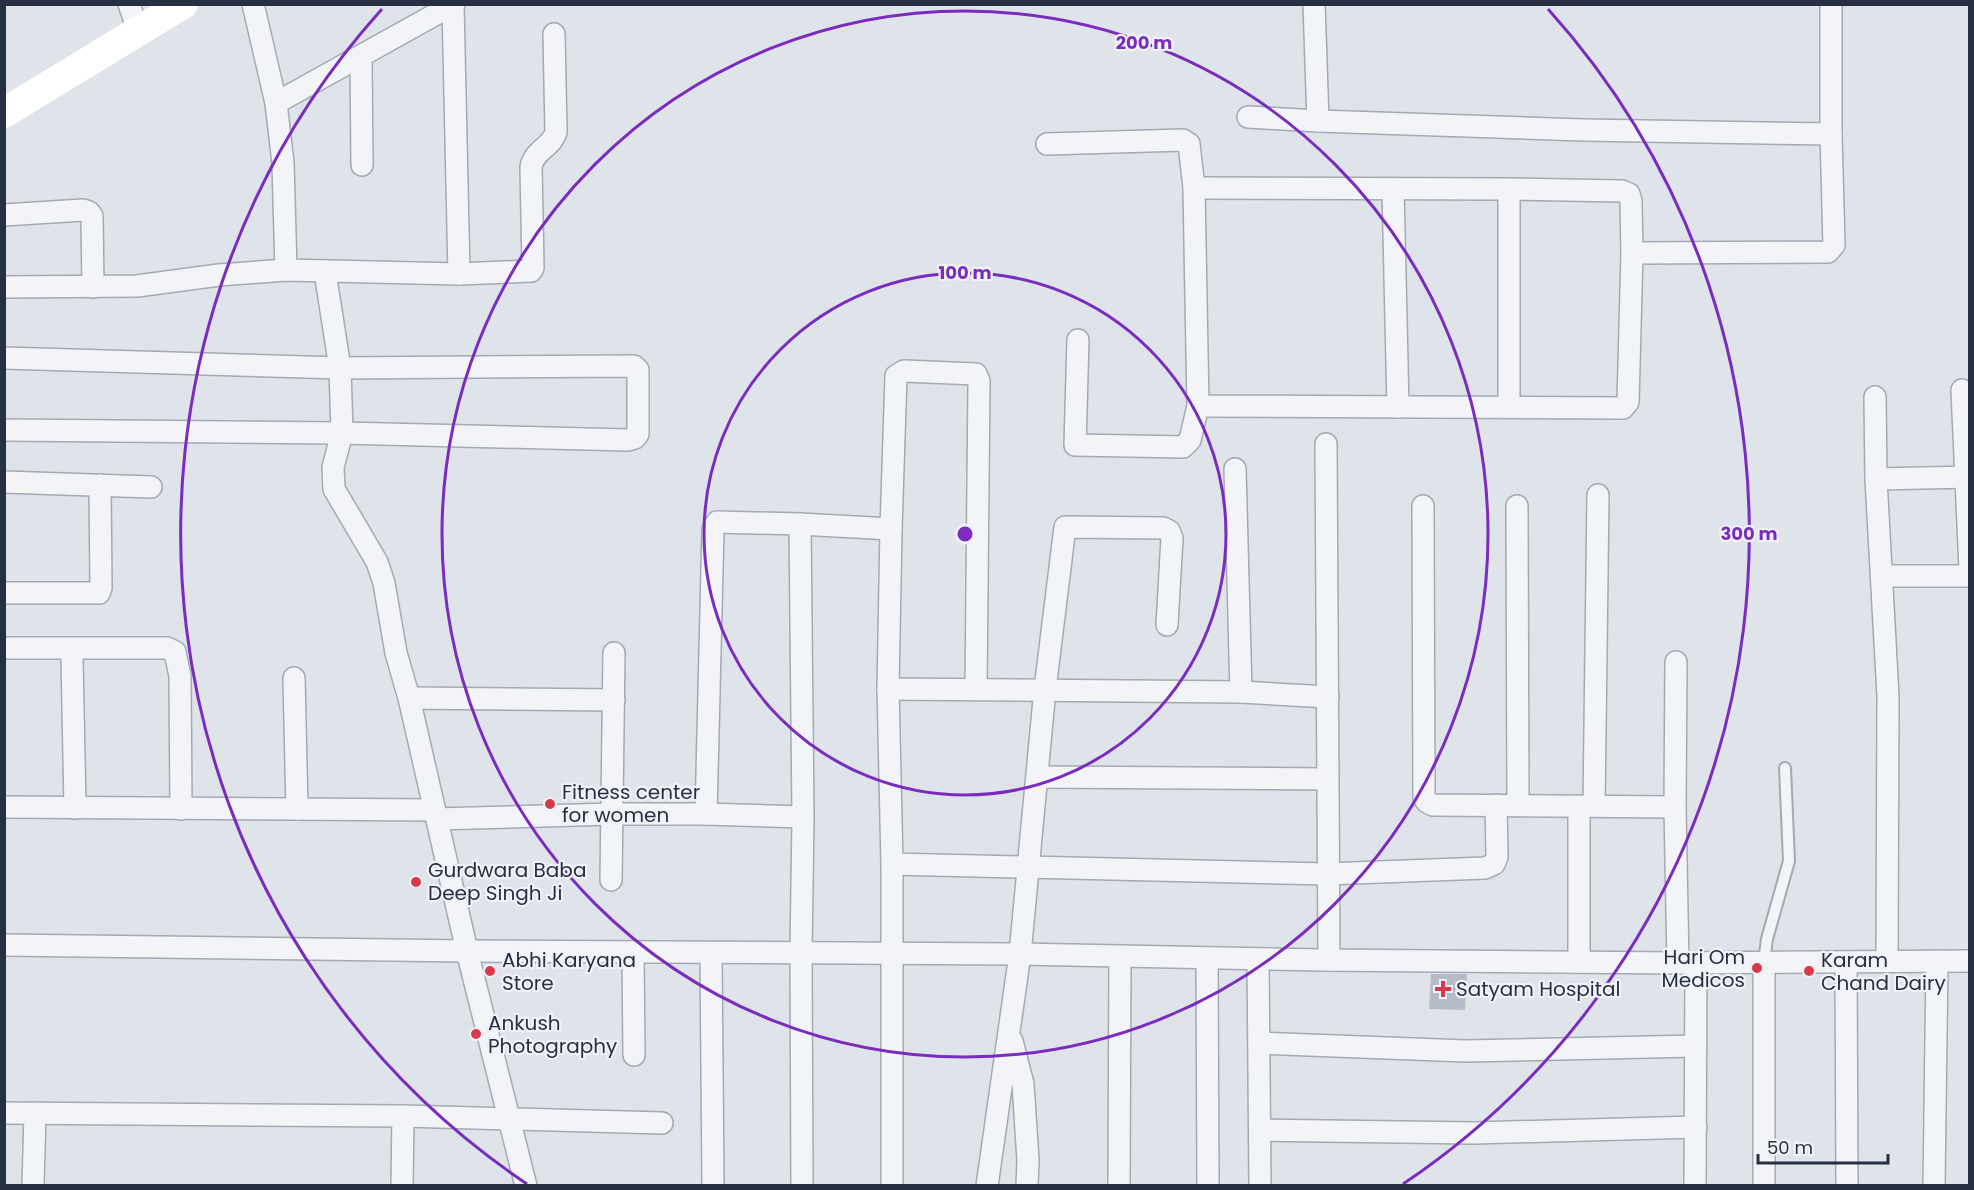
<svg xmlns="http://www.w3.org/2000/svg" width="1974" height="1190" viewBox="0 0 1974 1190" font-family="Poppins,sans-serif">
  <rect width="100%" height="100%" fill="#dfe3ea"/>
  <!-- building -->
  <polygon fill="#b6bcc7" points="1431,974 1467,974 1465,1010 1429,1009"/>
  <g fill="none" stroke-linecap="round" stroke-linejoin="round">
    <!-- lane casing -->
    <g stroke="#a4a9b4" stroke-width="14">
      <polyline id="lane" points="1764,962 1767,939 1789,861 1785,768"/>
    </g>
    <!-- street casing -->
    <g stroke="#a4a9b4" stroke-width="24">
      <g id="street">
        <polyline points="129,4 138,31"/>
        <polyline points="253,4 276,103 283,163 286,270"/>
        <polyline points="453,5 459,274"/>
        <polyline points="361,57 362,165"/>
        <polyline points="276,103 454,4"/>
        <polyline points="1248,117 1318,121 1314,4"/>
        <polyline points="1318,121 1583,130 1831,134"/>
        <polyline points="1047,144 1183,140 1189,144 1194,188 1198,406 1623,408 1628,402 1632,253"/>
        <polyline points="1194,188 1509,189 1622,191 1629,194 1631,201 1632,253 1828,252 1834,245 1831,134 1831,4"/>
        <polyline points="1393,189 1398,407"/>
        <polyline points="1509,189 1509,407"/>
        <polyline points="4,215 83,210 89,212 92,216 93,287"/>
        <polyline points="325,272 340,368 342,433 333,467 334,489 377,562 384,583 396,653 409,698"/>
        <path d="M 4,287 L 137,286 L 219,275 L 286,270 L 459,274 L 531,271 L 533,268 L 531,167 C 534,150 552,147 556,132 L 554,34"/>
        <polyline points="1078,340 1075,445 1183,447 1190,440 1198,406"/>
        <polyline points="4,358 340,368 634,366 638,370 638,434 635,438 627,440 342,433 4,430"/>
        <polyline points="1962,390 1970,569"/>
        <polyline points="1875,397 1876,479 1888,696 1887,961"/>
        <polyline points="1326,444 1329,960"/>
        <polyline points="1235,469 1241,692"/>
        <polyline points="1876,479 1970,477"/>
        <polyline points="4,482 151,487"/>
        <polyline points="1517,506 1518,805"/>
        <polyline points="800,524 891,529 888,689 892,864 1327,874 1485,868 1494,864 1497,857 1496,805"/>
        <polyline points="891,529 896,376 904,371 976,374 979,381 976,689"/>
        <polyline points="1882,576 1970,576"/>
        <polyline points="4,593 99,593 101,588 100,485"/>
        <polyline points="4,648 167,648 175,652 180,676 181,809"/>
        <polyline points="72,658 75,808"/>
        <polyline points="294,678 297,809"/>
        <polyline points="888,689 1241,692 1328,697"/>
        <polyline points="1037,777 1328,779"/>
        <polyline points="1579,806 1579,962"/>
        <polyline points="1594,806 1598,495"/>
        <polyline points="4,807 435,810"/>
        <polyline points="1675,807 1676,662"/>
        <polyline points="437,819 612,814 706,814"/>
        <polyline points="892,864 892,1186"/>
        <polyline points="611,880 614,653"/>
        <polyline points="4,945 467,951 1020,954 1322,960 1678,963 1675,807 1433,805 1427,802 1424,798 1423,506"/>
        <polyline points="633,952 634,1055"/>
        <polyline points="711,953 713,1186"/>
        <polyline points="1207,958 1208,1186"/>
        <polyline points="1258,959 1260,1186"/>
        <polyline points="1764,962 1764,1186"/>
        <polyline points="1846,962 1847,1186"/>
        <polyline points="1678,963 1970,961"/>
        <polyline points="1012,1041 1023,1084 1028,1160 1027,1186"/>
        <polyline points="1259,1043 1465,1051 1695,1046"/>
        <polyline points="4,1113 403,1116 662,1123"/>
        <polyline points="1260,1130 1475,1133 1696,1127"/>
        <polyline points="33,1186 35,1113"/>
        <polyline points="402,1186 403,1116"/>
        <polyline points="526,1186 467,951 409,698 614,700"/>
        <polyline points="802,1186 801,953 803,817 800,524 717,522 713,529 706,814 803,817"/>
        <polyline points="987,1186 1020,954 1045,689 1065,527 1163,528 1169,531 1172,538 1167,625"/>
        <polyline points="1119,1186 1120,956"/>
        <polyline points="1695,1186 1696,963"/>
        <polyline points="1934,1186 1937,961"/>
      </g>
    </g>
    <!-- lane -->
    <use href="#lane" stroke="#f2f4f8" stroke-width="10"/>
    <!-- street -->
    <use href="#street" stroke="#f2f4f8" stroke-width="21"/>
    <!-- secondary -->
    <polyline stroke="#fff" stroke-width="30" points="4,113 183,4"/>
  </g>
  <!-- distance rings -->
  <g fill="none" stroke="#7b2cbf" stroke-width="3">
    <circle cx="965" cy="534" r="261"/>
    <circle cx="965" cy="534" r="523"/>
    <path d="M527 1184A784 784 0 0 1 382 9M1548 9A784 784 0 0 1 1403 1184"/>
  </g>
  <!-- markers -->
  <g fill="#d93a4a" stroke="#eff2f7" stroke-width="2">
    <circle cx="550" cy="804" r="6"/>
    <circle cx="416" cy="882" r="6"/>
    <circle cx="1757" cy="968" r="6"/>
    <circle cx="490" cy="971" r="6"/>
    <circle cx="1809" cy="971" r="6"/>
    <path d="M1440 980h6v6h6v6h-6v6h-6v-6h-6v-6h6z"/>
    <circle cx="476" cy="1034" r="6"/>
  </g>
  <g text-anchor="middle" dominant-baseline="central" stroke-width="4.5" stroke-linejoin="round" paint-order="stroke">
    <!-- poi labels -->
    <g font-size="20" fill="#272f42" stroke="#eff2f7" text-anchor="start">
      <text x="562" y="792">Fitness center<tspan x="562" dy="23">for women</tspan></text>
      <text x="428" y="870">Gurdwara Baba<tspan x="428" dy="23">Deep Singh Ji</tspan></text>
      <text x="1745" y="957" text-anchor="end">Hari Om<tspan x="1745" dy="23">Medicos</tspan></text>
      <text x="502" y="960">Abhi Karyana<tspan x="502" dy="23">Store</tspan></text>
      <text x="1821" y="960">Karam<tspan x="1821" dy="23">Chand Dairy</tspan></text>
      <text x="1456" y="989">Satyam Hospital</text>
      <text x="488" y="1023">Ankush<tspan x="488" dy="23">Photography</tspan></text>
    </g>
  </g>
  <circle cx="965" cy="534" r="9" fill="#7b2cbf" stroke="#eff2f7" stroke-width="3"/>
  <g font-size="18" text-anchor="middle" font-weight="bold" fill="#7b2cbf" stroke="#eff2f7" stroke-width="4.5" stroke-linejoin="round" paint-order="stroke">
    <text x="1144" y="49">200 m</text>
    <text x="965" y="279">100 m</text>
    <text x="1749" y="540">300 m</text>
  </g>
  <!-- border -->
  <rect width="1974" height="1190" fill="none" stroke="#272f42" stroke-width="12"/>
  <!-- scale -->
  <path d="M1758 1154v9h130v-9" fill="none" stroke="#272f42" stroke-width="3"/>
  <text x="1767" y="1154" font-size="18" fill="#272f42" stroke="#eff2f7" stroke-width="4.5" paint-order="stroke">50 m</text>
</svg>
